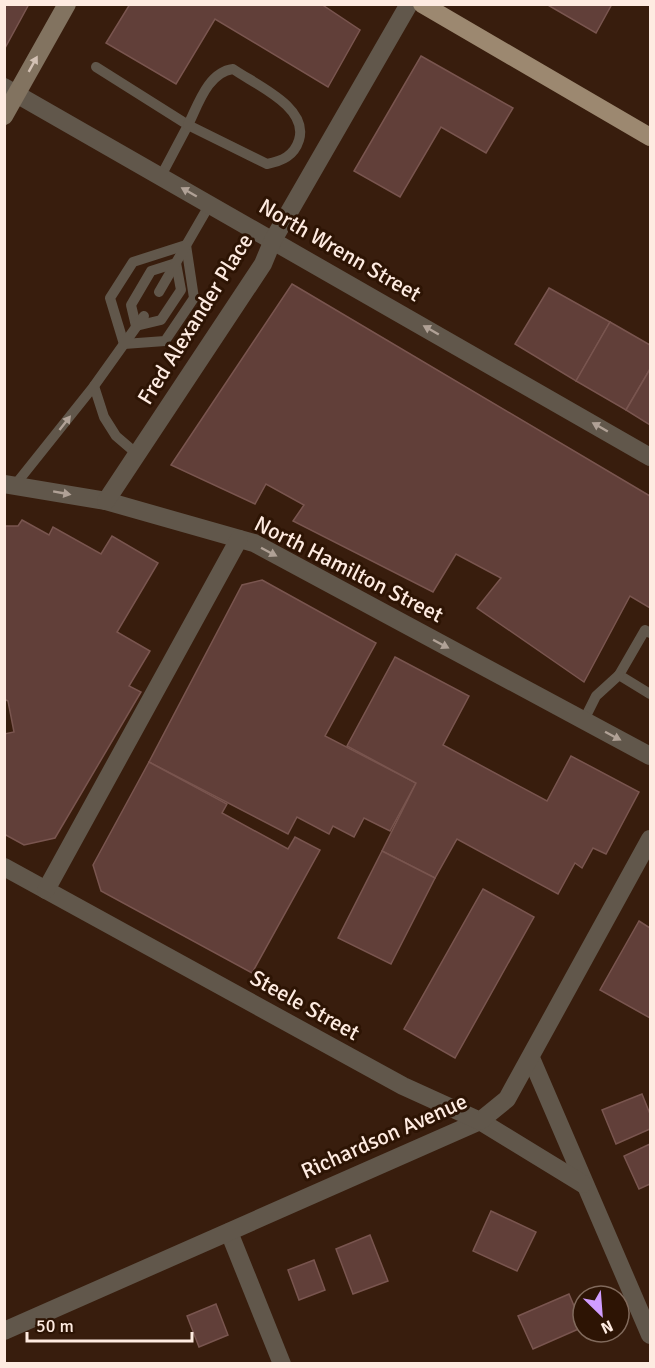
<svg xmlns="http://www.w3.org/2000/svg" width="655" height="1368" viewBox="0 0 655 1368" font-family="Signika,sans-serif">
  <rect width="100%" height="100%" fill="#381d0d"/>
  <!-- building -->
  <g fill="#613f39" stroke="#79554f" stroke-width="1.5">
    <polygon points="4,4 29,4 5,48 4,47"/>
    <polygon points="130,4 321,4 360,30 328,87 215,19 176,84 106,43"/>
    <polygon points="546,4 612,4 596,33"/>
    <polygon points="421,56 513,108 486,153 441,127 400,197 354,171"/>
    <polygon points="292,284 650,496 650,608 630,596 584,682 477,608 501,578 456,554 433,592 293,521 304,505 266,484 255,504 171,465"/>
    <polygon points="549,288 610,322 576,381 515,344"/>
    <polygon points="610,322 650,345 650,369 626,410 576,381"/>
    <polygon points="650,369 650,425 626,410"/>
    <polygon points="22,520 49,535 53,527 101,554 112,536 158,563 117,632 150,651 129,686 141,692 55,838 24,845 4,834 4,734 14,732 8,701 4,699 4,526 18,526"/>
    <polygon points="262,580 376,643 325,736 416,783 390,831 364,818 354,837 333,826 329,834 297,817 288,834 149,762 242,585"/>
    <polygon points="395,657 469,696 443,745 547,801 571,756 639,792 606,854 593,848 582,868 575,863 558,894 457,839 435,878 382,851 416,783 347,746"/>
    <polygon points="149,762 227,804 222,813 288,849 295,837 320,850 252,973 101,891 93,865"/>
    <polygon points="382,851 435,878 391,964 338,938"/>
    <polygon points="483,889 534,917 455,1058 404,1029"/>
    <polygon points="639,921 650,928 650,1018 600,990"/>
    <polygon points="642,1094 650,1114 650,1129 616,1144 602,1110"/>
    <polygon points="650,1144 650,1184 639,1189 624,1156"/>
    <polygon points="491,1211 536,1232 517,1271 473,1251"/>
    <polygon points="370,1235 388,1281 353,1294 336,1249"/>
    <polygon points="314,1260 325,1290 299,1300 288,1270"/>
    <polygon points="569,1294 583,1327 533,1349 518,1316"/>
    <polygon points="216,1304 228,1335 199,1347 187,1316"/>
  </g>
  <g fill="none" stroke-linecap="round" stroke-linejoin="round">
    <!-- service -->
    <g stroke="#61574b" stroke-width="10">
      <polyline points="96,67 188,125 161,176"/>
      <path d="M 233,69 C 256,85 309,107 299,140 C 294,156 282,161 267,164 L 188,125 C 198,105 208,72 233,69 Z"/>
      <polygon points="186,245 194,298 165,341 124,344 110,298 133,262"/>
      <polygon points="176,263 181,290 161,320 136,326 131,305 151,271"/>
      <polyline points="159,292 210,204"/>
      <polyline points="94,386 104,417 116,436 137,454"/>
      <polyline points="15,485 94,386 144,316"/>
      <polyline points="650,633 645,630 619,675 650,694"/>
      <polyline points="584,720 596,696 619,675"/>
    </g>
    <!-- minor -->
    <g stroke="#61574b" stroke-width="18">
      <polyline points="531,1058 650,1335"/>
      <polyline points="229,1232 282,1364"/>
      <polyline points="4,1331 480,1121 583,1184"/>
    </g>
    <!-- tertiary -->
    <g stroke="#61574b" stroke-width="18">
      <polyline points="4,87 650,457"/>
      <polyline points="4,484 106,501 254,543 650,756"/>
      <polyline points="106,501 263,264 273,240 409,4"/>
      <polyline points="4,867 403,1086 480,1121 507,1099 650,839"/>
      <polyline points="46,890 239,539"/>
    </g>
    <!-- secondary -->
    <polyline stroke="#827360" stroke-width="18" points="4,116 67,4"/>
    <!-- primary -->
    <polyline stroke="#9c8870" stroke-width="18" points="422,4 650,137"/>
  </g>
  <!-- one-way arrows -->
  <defs><path id="oneway-solid" d="M-6-.8H1V-3.2L6.5 0L1 3.2V.8H-6Z" transform="scale(1.5)"/></defs>
  <use fill="#d3c1b4" href="#oneway-solid" transform="translate(33 64) rotate(-61)"/>
  <g fill="#b0a196">
    <use href="#oneway-solid" transform="translate(189 192) rotate(-150)"/>
    <use href="#oneway-solid" transform="translate(431 330) rotate(-150)"/>
    <use href="#oneway-solid" transform="translate(65 423) rotate(-52)"/>
    <use href="#oneway-solid" transform="translate(600 427) rotate(-150)"/>
    <use href="#oneway-solid" transform="translate(62 493) rotate(10)"/>
    <use href="#oneway-solid" transform="translate(269 552) rotate(28)"/>
    <use href="#oneway-solid" transform="translate(441 644) rotate(28)"/>
    <use href="#oneway-solid" transform="translate(613 736) rotate(28)"/>
  </g>
  <g text-anchor="middle" dominant-baseline="central" stroke-width="6" stroke-linejoin="round" paint-order="stroke">
    <!-- street labels -->
    <g font-size="22" fill="#feebe1" stroke="#2d1404">
      <text transform="translate(340 250) rotate(30)">North Wrenn Street</text>
      <text transform="translate(195 319) rotate(-58)">Fred Alexander Place</text>
      <text transform="translate(349 569) rotate(27)">North Hamilton Street</text>
      <text transform="translate(305 1005) rotate(29)">Steele Street</text>
      <text transform="translate(384 1136) rotate(-24)">Richardson Avenue</text>
    </g>
  </g>
  <!-- border -->
  <rect width="655" height="1368" fill="none" stroke="#feebe1" stroke-width="12"/>
  <!-- north arrow -->
  <g transform="translate(601 1314) rotate(155)"><circle r="28" fill="#2d1404" stroke="#816a5c" stroke-width="1.5"/>
  <path d="M0-4.5L10 22L0 15L-10 22Z" fill="#d09dff"/>
  <text y="-9" font-size="16" font-weight="bold" text-anchor="middle" fill="#feebe1">N</text>
  </g>
  <!-- scale -->
  <path d="M27 1332v9h165v-9" fill="none" stroke="#feebe1" stroke-width="3"/>
  <text x="36" y="1332" font-size="18" fill="#feebe1" stroke="#2d1404" stroke-width="4.5" paint-order="stroke">50 m</text>
</svg>
